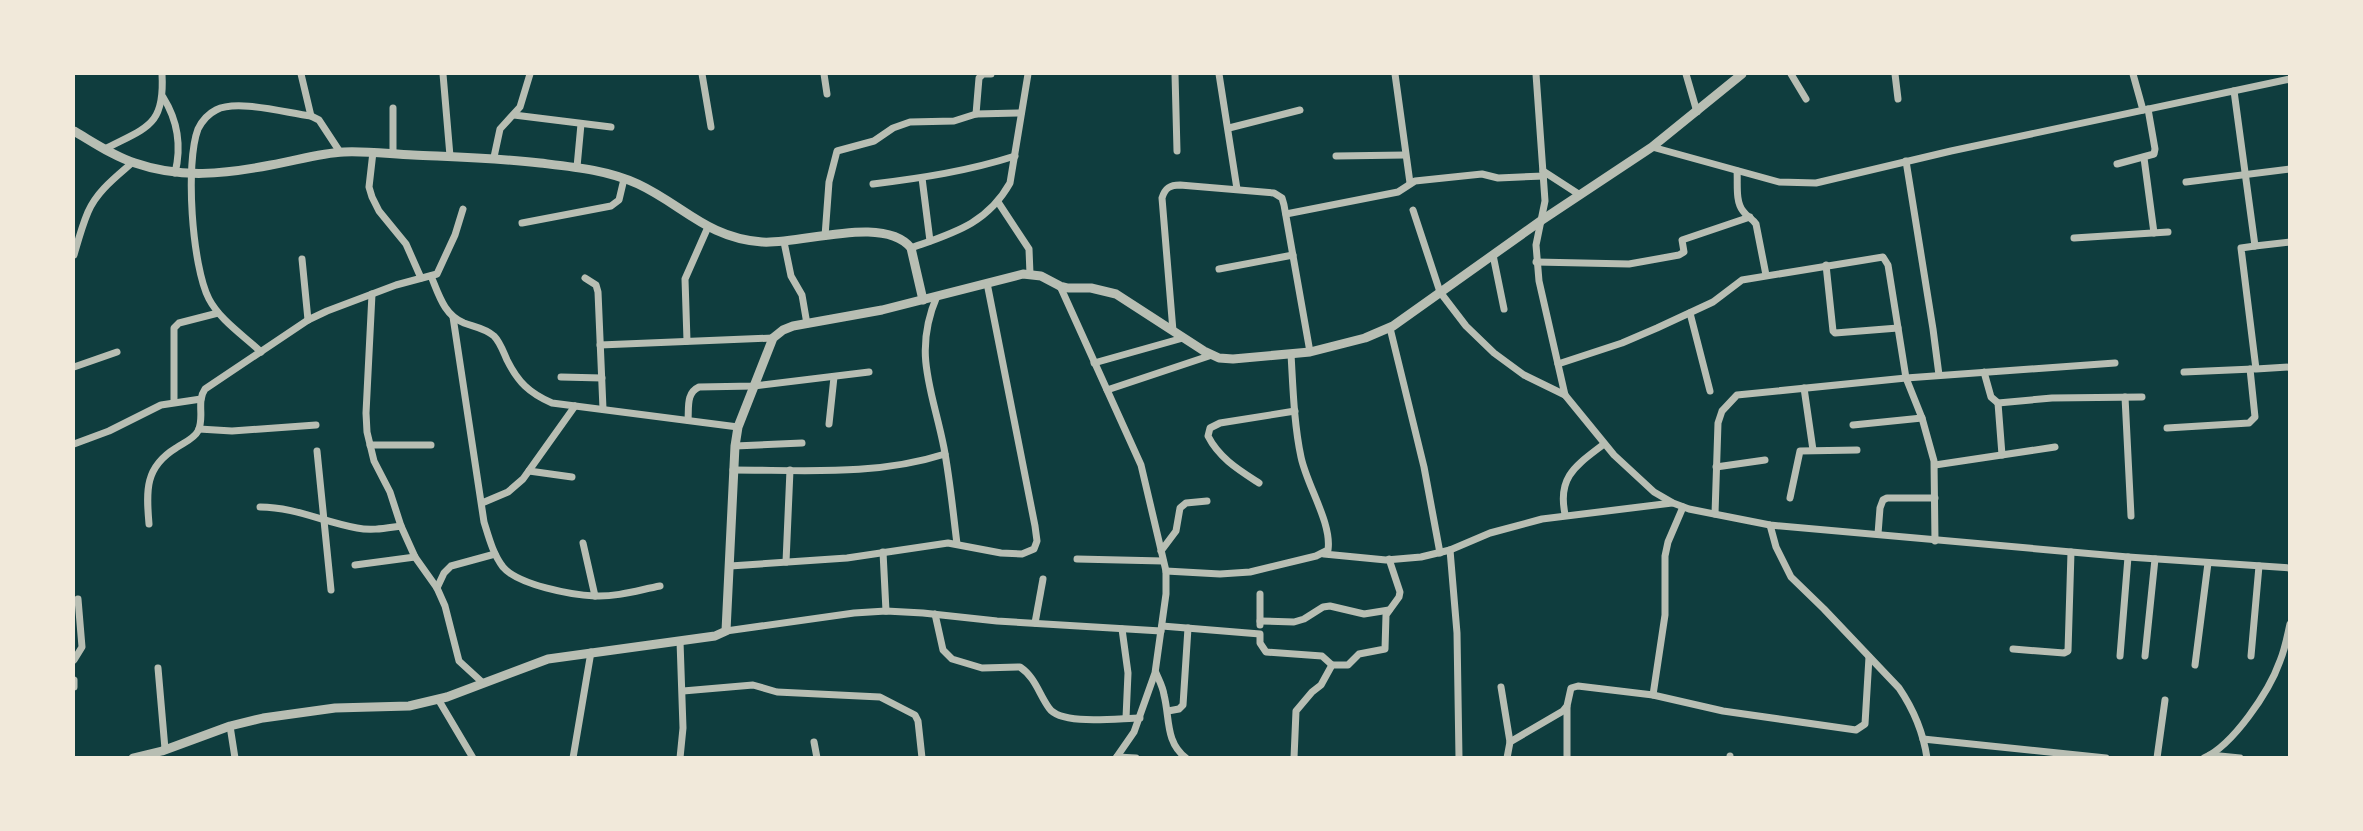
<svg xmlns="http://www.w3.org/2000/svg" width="2363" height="831" viewBox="0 0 2363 831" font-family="Cabin,sans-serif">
  <rect width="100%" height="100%" fill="#0f3d3e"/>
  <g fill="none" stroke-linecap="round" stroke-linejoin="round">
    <!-- minor -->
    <g stroke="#b8beb3" stroke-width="7">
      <polyline points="301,74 311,116"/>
      <polyline points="443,74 450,156"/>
      <polyline points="702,74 711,127"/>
      <polyline points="824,74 827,94"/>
      <polyline points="1175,74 1177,151"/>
      <polyline points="1219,74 1237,189"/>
      <polyline points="1395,74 1410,183"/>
      <polyline points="1536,74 1545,201 1536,245 1539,281 1565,395 1614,455 1654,492 1673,503 1689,509 1770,525 2128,557 2290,568"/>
      <polyline points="1686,74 1697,112"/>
      <polyline points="1791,74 1806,99"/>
      <polyline points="1895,74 1898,99"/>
      <polyline points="2133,74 2143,110"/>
      <polyline points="2234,91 2255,246 2241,248 2256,369 2290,367"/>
      <path d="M 163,97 C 178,121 182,145 175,173"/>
      <polyline points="393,108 393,153"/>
      <polyline points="976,114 979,78 983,74 991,74"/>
      <polyline points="514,115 611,127"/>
      <polyline points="1229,128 1300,110"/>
      <polyline points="1652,147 1779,182 1816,183 1951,151 2290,79"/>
      <path d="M 105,149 C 147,127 165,126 162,74"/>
      <polyline points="373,152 369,187 372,197 379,211 406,244 421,278"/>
      <polyline points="1336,156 1405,155"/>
      <polyline points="494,157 500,129 520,107 530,74"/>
      <polyline points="2144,158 2154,233"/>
      <polyline points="1906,161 1933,329 1939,375"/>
      <polyline points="2117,164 2154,154 2155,149 2148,109"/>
      <polyline points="577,167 581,124"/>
      <polyline points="1543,171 1580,195"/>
      <path d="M 1737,171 C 1738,183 1735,201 1743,211 C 1747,217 1752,218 1756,224 L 1766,275"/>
      <polyline points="922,178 930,241"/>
      <polyline points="2186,182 2290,169"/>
      <path d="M 873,184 C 922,178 968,171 1015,156"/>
      <polyline points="998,202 1029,249 1030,274"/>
      <polyline points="1413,210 1440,292 1466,326 1494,353 1524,375 1565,395"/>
      <polyline points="1286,214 1398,192 1415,181 1482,174 1498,178 1544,176"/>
      <polyline points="522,223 611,206 619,200 624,179"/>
      <polyline points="825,236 829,182 837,151 874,141 893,128 910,122 954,121 976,114 1021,113"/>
      <polyline points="2074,238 2168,232"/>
      <polyline points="784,242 791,276 802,295 807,324"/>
      <polyline points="2255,246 2290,242"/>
      <path d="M 911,248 C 953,233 987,224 1010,183 L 1028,74"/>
      <path d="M 74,255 C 78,241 82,226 88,212 C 97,191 116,177 133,162"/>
      <polyline points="1493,255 1504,309"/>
      <polyline points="302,259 308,320"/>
      <polyline points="1536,262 1629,264 1679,255 1684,252 1682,240 1750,217"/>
      <polyline points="1826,265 1833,331 1835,333 1898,328"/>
      <polyline points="1219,269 1293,255"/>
      <path d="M 431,276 C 439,295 444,315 464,323 C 475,327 485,328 494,336 C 500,342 503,351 507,360 C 518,382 529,393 552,403 L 738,427"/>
      <polyline points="585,278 596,285 598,292 603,409"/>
      <polyline points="1060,286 1141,465 1166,571 1166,594 1155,673 1134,732 1116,758"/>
      <polyline points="372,294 366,413 367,432 374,461 390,492 401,526 415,557 437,588 445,606 459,661 483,683"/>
      <path d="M 937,296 C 912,354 933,391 944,448 C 950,480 953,512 957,544"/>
      <polyline points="1690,313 1710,391"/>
      <path d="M 453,317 L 484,522 C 489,538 493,554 503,567 C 518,585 572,595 595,596 C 617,597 639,590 660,586"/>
      <polyline points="1390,328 1424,467 1440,553"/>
      <path d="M 1173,331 L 1162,198 C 1165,188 1170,185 1180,185 L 1274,193 L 1282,198 L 1284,205 L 1310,352"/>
      <polyline points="687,341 685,279 708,227"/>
      <polyline points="600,345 773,338"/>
      <path d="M 261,352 C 243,335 220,320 209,299 C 192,266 185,163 198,129 C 202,121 208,114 216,110 C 237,99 286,113 311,116 L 319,120 L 340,152"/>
      <polyline points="1094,363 1183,338"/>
      <polyline points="1558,364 1622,343 1657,328 1713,302 1742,280 1883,257 1888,265 1906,378 1922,418 1934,461 1935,541"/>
      <polyline points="74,367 117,352"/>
      <polyline points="1984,372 1991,397 1998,403 2052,398 2142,397"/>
      <polyline points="2184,372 2253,369"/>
      <polyline points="561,377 602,378"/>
      <polyline points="1804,388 1813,450"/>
      <polyline points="1107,390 1212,355"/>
      <polyline points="2125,397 2131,516"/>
      <polyline points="174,402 174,328 179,323 218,313"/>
      <polyline points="1998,403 2002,455"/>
      <path d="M 688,420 C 689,407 686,393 699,387 L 754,386 L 869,372"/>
      <polyline points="829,424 834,377"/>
      <polyline points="1853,425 1922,418"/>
      <polyline points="2167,428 2249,423 2255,417 2250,369"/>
      <polyline points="199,429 232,431 316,425"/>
      <polyline points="74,444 109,431 161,405 201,399"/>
      <polyline points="370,445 431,445"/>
      <polyline points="735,446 802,443"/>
      <polyline points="317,451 331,590"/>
      <polyline points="1935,465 2055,447"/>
      <polyline points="1716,467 1765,460"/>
      <path d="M 733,470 C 805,470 876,476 945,454"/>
      <polyline points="529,471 572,477"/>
      <path d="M 1259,483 C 1239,470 1219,458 1208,436 L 1210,428 L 1220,423 L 1295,411"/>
      <polyline points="1790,498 1800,451 1857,450"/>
      <polyline points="482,503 508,492 523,479 575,406"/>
      <path d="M 260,507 C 294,507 324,522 357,528 C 372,531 386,528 401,526"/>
      <path d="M 1565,514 C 1557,476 1577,465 1604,444"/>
      <polyline points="1715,514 1718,423 1722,411 1737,395 1906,378 2115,363"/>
      <path d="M 149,524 C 146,490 145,467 176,448 C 183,443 194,439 198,431 C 205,418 196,402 205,389 L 308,320 L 327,311 L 396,285 L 437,274 L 455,235 L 463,209"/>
      <path d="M 1770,525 L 1776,547 L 1791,577 L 1824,609 L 1899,688 C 1914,710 1923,731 1927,758"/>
      <polyline points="1878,534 1880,508 1883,500 1887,498 1935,498"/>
      <polyline points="583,543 595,596"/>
      <polyline points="1450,550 1457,633 1459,758"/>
      <polyline points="1161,551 1176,531 1180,508 1186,503 1207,501"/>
      <polyline points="883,552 886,611"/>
      <polyline points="1324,554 1386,560 1421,557 1450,550 1490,533 1542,519 1672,503"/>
      <polyline points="1077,559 1163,561"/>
      <polyline points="786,562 790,470"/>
      <polyline points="355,565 415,557"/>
      <polyline points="730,566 847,558 948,543 1001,553 1022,554 1034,549 1037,541 1035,526 987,283"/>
      <path d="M 1166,571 L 1220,574 L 1250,572 L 1316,556 L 1328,550 C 1332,523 1307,486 1301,457 C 1294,424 1293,388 1291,354"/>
      <polyline points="437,588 444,573 451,566 495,554"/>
      <path d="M 935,614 L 943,650 L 952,659 L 982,668 L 1020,667 C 1035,677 1039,694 1049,708 C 1061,726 1119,718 1140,718"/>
      <polyline points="1260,621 1294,622 1304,619 1323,607 1330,606 1364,614 1389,610"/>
      <polyline points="1035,623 1043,579"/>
      <polyline points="1260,625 1260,594"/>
      <polyline points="1162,626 1260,634 1260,643 1266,652 1322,656 1332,665"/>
      <polyline points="1122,629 1128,673 1126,718"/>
      <polyline points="726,631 854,613 886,611 923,613 997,621 1161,631"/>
      <polyline points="2013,649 2064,653 2068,651 2071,552"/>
      <polyline points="2120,656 2128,557"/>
      <polyline points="2145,656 2155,559"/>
      <polyline points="2251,656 2259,566"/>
      <polyline points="74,660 82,647 78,599"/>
      <polyline points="2195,665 2208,563"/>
      <polyline points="158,668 165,749"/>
      <path d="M 1156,673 C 1159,680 1163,687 1164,695 C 1170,718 1165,742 1186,758"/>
      <polyline points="74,680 74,687"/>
      <polyline points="1501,687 1510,742"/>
      <polyline points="683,691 753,685 777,692 880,697 915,715 918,721 922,758"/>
      <polyline points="1653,695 1665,615 1665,556 1668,542 1683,507"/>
      <polyline points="438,699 473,758"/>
      <polyline points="1567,707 1567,758"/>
      <polyline points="1168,711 1179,709 1183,705 1188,628"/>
      <polyline points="230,726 235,758"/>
      <polyline points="1923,739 2106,758"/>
      <polyline points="814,742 817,758"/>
      <polyline points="2210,755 2240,758"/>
      <polyline points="1117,757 1136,758"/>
      <polyline points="573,758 591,652"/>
      <polyline points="680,758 683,728 680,641"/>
      <polyline points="1294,758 1296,711 1312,692 1321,685 1332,665 1348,665 1359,654 1385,649 1386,615 1399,597 1400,592 1389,559"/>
      <polyline points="1507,758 1510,742 1563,711 1567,706 1571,688 1578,686 1653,695 1723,711 1856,730 1865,724 1869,657"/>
      <polyline points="1730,758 1730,756"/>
      <polyline points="2157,758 2165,700"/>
      <path d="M 2204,758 C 2233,745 2269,692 2280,661 C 2285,649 2287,637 2290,624"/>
    </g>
    <!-- tertiary -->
    <g stroke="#b8beb3" stroke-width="9">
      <path d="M 74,131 C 93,142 113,156 135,163 C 181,179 224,174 271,165 C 295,161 320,153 344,152 C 367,151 390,154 413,155 C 456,157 497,158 540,163 C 574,167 607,170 638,184 C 683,205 707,238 762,242 C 800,245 884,214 911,248 L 923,300"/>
      <polyline points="133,758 162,751 230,726 263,718 335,708 409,706 447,697 548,659 715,636 726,631 735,446 738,427 773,338 783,330 793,326 882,310 1023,274 1041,276 1060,286 1068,288 1091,288 1116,294 1204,351 1219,358 1233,359 1310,352 1365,338 1393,326 1542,220 1652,147 1742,74"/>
    </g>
  </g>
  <!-- border -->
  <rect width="2363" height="831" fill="none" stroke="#f1e9da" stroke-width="150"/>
</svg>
